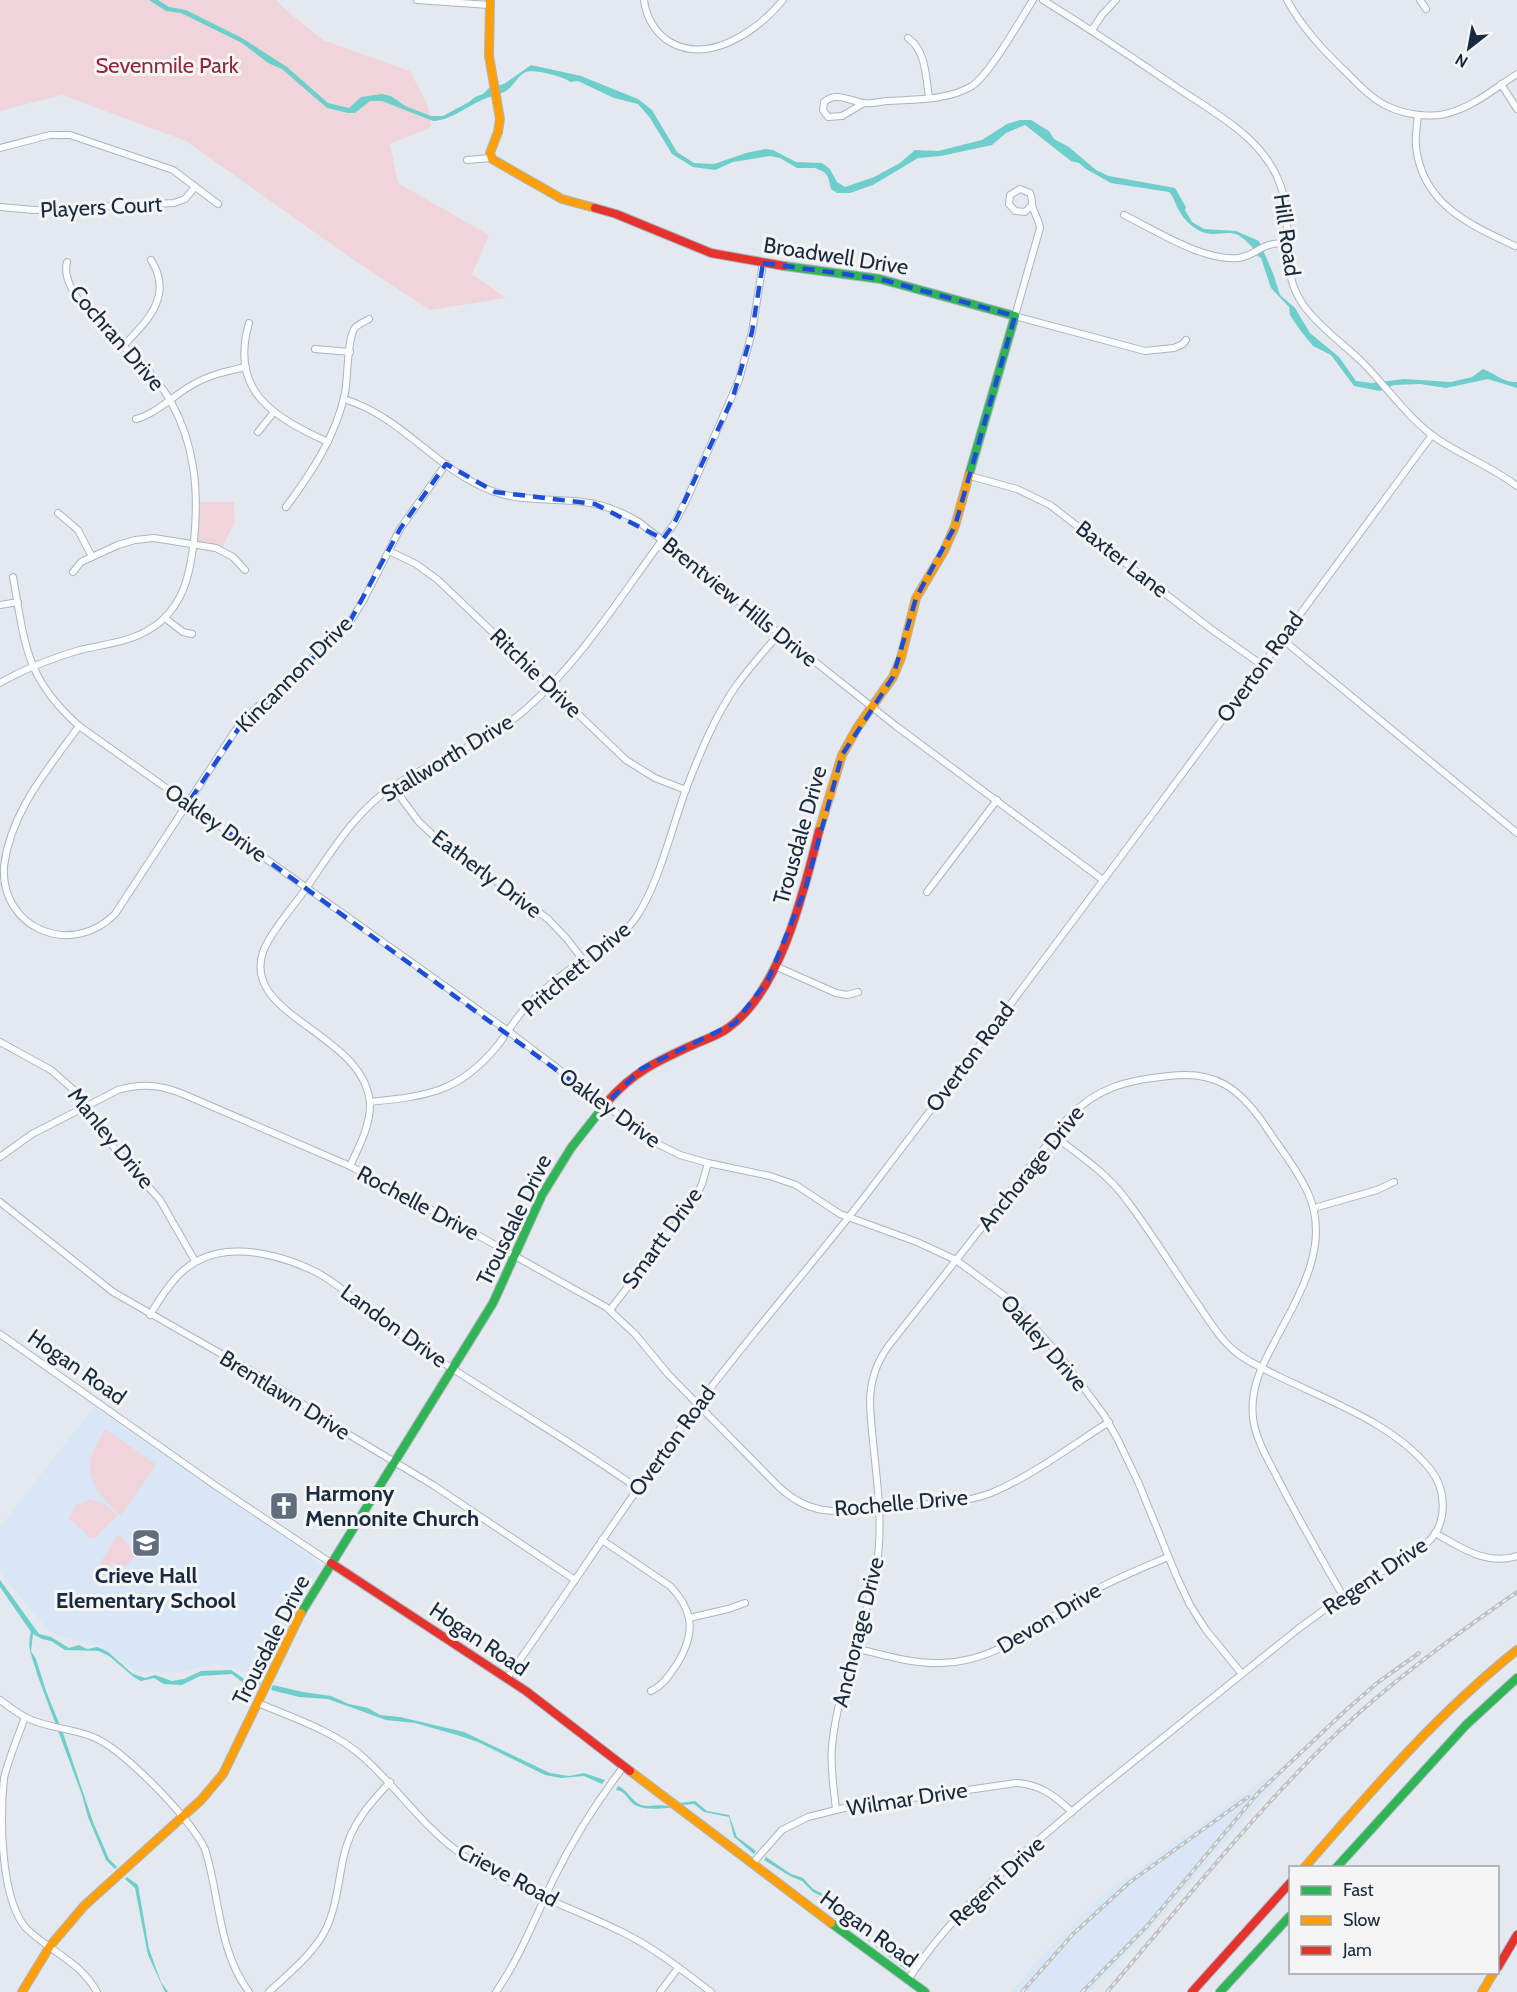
<svg xmlns="http://www.w3.org/2000/svg" width="1517" height="1992" viewBox="0 0 1517 1992" font-family="Cabin,sans-serif">
  <rect width="100%" height="100%" fill="#e4e9ef"/>
  <!-- built -->
  <g fill="#d8e6f6">
    <polygon points="94,1407 314,1558 321,1567 294,1611 263,1677 215,1664 182,1672 136,1672 102,1648 50,1632 0,1572 0,1527"/>
    <polygon points="1270,1775 1277,1781 1140,1941 1090,1992 1012,1992 1034,1964 1102,1895"/>
  </g>
  <!-- green -->
  <g fill="#efd5da">
    <polygon points="0,0 276,0 286,10 323,40 410,71 428,106 431,127 390,144 398,183 489,235 472,274 506,298 430,310 358,263 186,141 62,95 0,111"/>
    <polygon points="197,502 234,502 235,522 221,550 193,543"/>
    <path d="M 105,1429 L 154,1463 L 154,1468 L 121,1516 C 103,1499 84,1481 92,1455 C 95,1446 101,1437 105,1429 Z"/>
    <polygon points="90,1499 104,1504 118,1515 95,1538 89,1537 69,1518 76,1505"/>
    <polygon points="118,1535 127,1542 134,1557 127,1565 120,1566 113,1562 109,1568 100,1563"/>
  </g>
  <!-- water -->
  <g fill="#6ececc">
    <path d="M 149,0 L 158,0 L 169,7 L 186,10 L 242,38 L 287,67 L 328,103 L 349,108 L 361,97 L 382,94 L 391,96 L 405,106 L 431,116 L 443,116 L 469,102 L 475,97 L 483,94 L 490,87 L 504,84 L 531,65 L 581,76 L 638,99 L 652,110 L 677,152 L 694,163 L 714,164 L 746,153 L 765,149 L 773,150 L 796,162 L 822,163 L 830,169 L 837,182 L 845,187 L 874,177 L 900,163 L 915,150 L 938,151 L 982,140 L 1007,124 L 1020,120 L 1031,120 L 1049,131 L 1054,139 L 1069,147 L 1096,170 L 1109,176 L 1175,188 L 1186,207 L 1185,210 L 1192,222 L 1204,229 L 1236,231 L 1259,241 L 1273,273 L 1280,295 L 1295,308 L 1310,333 L 1339,357 L 1356,381 L 1372,383 L 1404,379 L 1451,382 L 1472,377 L 1483,369 C 1495,373 1503,383 1517,382 L 1517,388 L 1488,379 L 1446,388 L 1420,384 L 1394,385 L 1380,391 L 1354,386 L 1331,355 L 1313,346 L 1300,330 L 1290,315 L 1289,307 L 1271,288 L 1261,258 L 1255,254 C 1253,248 1253,247 1248,243 C 1232,226 1224,237 1205,233 C 1196,231 1184,220 1180,212 C 1175,205 1175,198 1169,192 L 1111,183 L 1086,169 L 1079,163 L 1071,161 L 1025,125 L 1006,133 L 992,145 L 941,156 L 918,158 L 873,185 L 850,193 L 837,193 L 831,189 L 828,177 L 824,172 L 815,168 L 797,168 L 780,158 L 770,156 L 733,162 L 715,170 L 693,167 L 672,154 L 650,118 L 638,104 L 614,98 L 578,81 L 570,82 C 565,77 534,69 526,72 C 517,76 514,86 506,91 C 499,95 491,96 484,99 C 467,106 452,120 433,121 L 382,101 L 370,101 L 355,113 L 348,113 L 327,108 L 282,69 L 268,63 L 242,43 L 181,13 L 166,11 Z"/>
    <path d="M 0,1580 L 39,1634 L 51,1637 L 69,1648 L 79,1645 L 87,1649 L 97,1647 L 102,1649 L 108,1652 L 133,1674 L 145,1678 L 155,1675 L 172,1681 L 184,1679 L 201,1671 L 231,1670 L 246,1680 L 261,1683 L 259,1686 L 242,1682 L 232,1674 L 200,1676 L 182,1685 L 164,1684 L 154,1678 L 141,1681 L 135,1678 L 109,1656 L 99,1651 L 65,1650 L 51,1641 L 42,1639 L 33,1634 L 31,1651 L 36,1659 L 46,1691 L 63,1733 L 93,1822 L 109,1859 L 117,1867 L 115,1869 L 106,1860 L 88,1817 L 82,1795 L 37,1674 C 33,1657 26,1650 31,1632 L 0,1587 Z"/>
    <polygon points="273,1685 303,1692 331,1696 349,1704 368,1708 380,1715 400,1717 464,1732 550,1773 569,1776 584,1773 605,1780 602,1784 584,1776 561,1778 545,1775 478,1742 457,1735 415,1723 386,1720 328,1699 299,1697 271,1690"/>
    <path d="M 618,1786 C 629,1791 631,1801 641,1805 C 651,1808 663,1802 671,1808 C 659,1808 646,1811 635,1805 C 627,1800 626,1791 616,1790 Z"/>
    <polygon points="695,1801 707,1811 729,1815 737,1837 756,1851 754,1854 734,1837 729,1817 704,1812 694,1804 683,1805 679,1803"/>
    <polygon points="766,1857 791,1874 803,1878 813,1889 827,1896 846,1923 906,1968 905,1969 853,1929 848,1928 841,1921 825,1898 813,1892 802,1881 790,1876 764,1860"/>
    <polygon points="127,1877 138,1885 149,1949 161,1982 168,1992 165,1992 148,1955 135,1888 125,1879"/>
  </g>
  <g fill="none" stroke-linecap="round" stroke-linejoin="round">
    <!-- street casing -->
    <g stroke="#aab5c2" stroke-width="8">
      <g id="street">
        <polyline points="417,0 489,5"/>
        <path d="M 644,0 C 646,17 655,33 670,42 C 710,65 758,30 783,0"/>
        <path d="M 1043,0 C 1088,28 1132,57 1176,87 C 1213,112 1260,136 1278,179 C 1297,222 1275,266 1304,306 C 1320,328 1344,344 1363,363 C 1388,388 1409,420 1439,440 C 1465,457 1492,467 1517,486"/>
        <path d="M 1287,0 C 1303,29 1324,51 1348,74 C 1360,86 1372,99 1387,106 C 1403,114 1427,118 1445,114 C 1472,108 1495,88 1517,74"/>
        <polyline points="1420,0 1426,9"/>
        <polyline points="1092,30 1102,15 1116,0"/>
        <path d="M 908,38 C 926,50 926,78 929,98"/>
        <polyline points="1501,84 1517,109"/>
        <path d="M 864,103 L 842,116 L 828,117 L 823,110 L 824,102 C 836,91 850,101 863,103 C 870,104 879,102 886,101 C 914,99 947,101 972,86 C 990,74 1020,20 1033,0"/>
        <path d="M 1418,115 C 1417,125 1415,136 1416,147 C 1423,205 1469,224 1515,246"/>
        <polyline points="0,148 50,135 70,135 173,170 218,204"/>
        <polyline points="467,160 491,158"/>
        <path d="M 1031,206 L 1025,212 L 1015,211 L 1009,204 L 1010,195 L 1020,189 L 1030,193 C 1033,199 1031,203 1033,208 C 1035,215 1039,220 1040,228 L 1015,316 L 1145,351 L 1174,348 L 1183,344 L 1186,340"/>
        <polyline points="0,207 34,210 174,203 185,199 195,187"/>
        <path d="M 1124,215 C 1155,230 1202,261 1238,258 C 1257,256 1261,241 1286,244"/>
        <path d="M 249,323 C 229,392 274,417 328,442"/>
        <path d="M 124,345 C 147,321 174,296 151,260"/>
        <polyline points="315,349 350,352"/>
        <path d="M 344,399 C 403,417 436,470 492,491 C 521,502 552,498 583,502 C 603,504 622,512 639,522 L 896,726 L 1103,880"/>
        <path d="M 136,419 C 156,414 174,395 192,385 C 209,375 227,371 246,367"/>
        <polyline points="258,432 274,412"/>
        <polyline points="970,476 1017,489 1050,505 1211,629 1262,665"/>
        <path d="M 286,507 C 312,472 336,436 345,393 C 348,377 347,342 354,329 C 358,324 364,322 369,319"/>
        <polyline points="58,513 78,530 92,557"/>
        <polyline points="389,551 416,564 438,580 626,760 655,778 686,790"/>
        <polyline points="73,572 81,562 118,545 135,540 154,538 216,548 233,557 245,570"/>
        <path d="M 13,577 C 25,644 25,678 79,726 L 508,1031 L 656,1143 L 680,1155 L 708,1163 L 770,1176 L 796,1185 L 840,1214 L 917,1242 L 956,1260 L 1010,1300 L 1060,1356 L 1104,1415 L 1118,1440 L 1139,1484 L 1176,1575 L 1190,1605 L 1206,1630 L 1242,1674"/>
        <polyline points="0,605 18,602"/>
        <polyline points="165,618 183,632 192,634"/>
        <polyline points="1282,639 1517,833"/>
        <path d="M 0,683 C 24,669 53,658 80,650 C 109,643 136,642 160,622 C 185,601 190,572 194,541 C 199,491 195,444 170,400 C 162,387 153,375 142,364 C 120,341 58,296 67,262"/>
        <path d="M 79,726 C 48,769 11,811 4,866 C 0,929 72,958 115,914 L 235,731 L 252,712 L 348,625 L 363,601 L 400,529 L 446,464"/>
        <polyline points="393,787 419,822 434,836 548,919 567,939 583,960"/>
        <polyline points="927,892 997,800"/>
        <polyline points="775,966 836,993 847,995 858,992"/>
        <polyline points="0,1042 51,1070 76,1092 110,1143 160,1200 195,1261"/>
        <path d="M 370,1102 C 427,1096 459,1093 498,1045 C 508,1032 516,1017 528,1005 C 543,990 560,976 577,964 C 598,950 623,938 637,916 C 659,883 672,827 686,789 C 700,753 714,718 736,686 C 749,668 764,651 779,634"/>
        <path d="M 0,1157 L 32,1134 L 118,1090 C 142,1083 161,1085 183,1094 L 350,1166 L 465,1228 L 606,1307 L 635,1334 L 668,1374 L 779,1487 C 792,1499 805,1507 823,1510 C 842,1513 863,1509 882,1507 C 917,1504 957,1506 991,1493 C 1032,1476 1071,1446 1109,1422"/>
        <path d="M 350,1166 C 359,1147 370,1126 370,1105 C 367,1032 234,1016 265,947 C 276,925 293,907 307,887 C 332,851 355,812 392,787 C 436,759 486,744 526,709 C 580,662 620,597 663,539 L 674,524 L 686,501 L 739,380 L 752,332 L 763,263"/>
        <polyline points="0,1202 113,1292 265,1379 348,1434 433,1485 575,1580"/>
        <polyline points="1314,1208 1377,1190 1394,1182"/>
        <polyline points="610,1310 693,1202 702,1184 708,1163"/>
        <path d="M 150,1315 C 169,1283 187,1256 227,1252 C 256,1249 290,1259 316,1272 C 339,1284 357,1302 378,1318 C 392,1329 407,1339 423,1349 C 493,1397 568,1439 637,1488"/>
        <polyline points="0,1334 216,1486 331,1563"/>
        <path d="M 1435,1533 C 1462,1548 1486,1566 1517,1556"/>
        <path d="M 602,1540 L 670,1586 C 695,1612 695,1634 677,1664 C 669,1675 664,1685 651,1691"/>
        <polyline points="689,1618 728,1609 745,1603"/>
        <path d="M 855,1648 C 883,1655 912,1664 941,1663 C 998,1662 1038,1624 1085,1596 C 1111,1580 1140,1569 1168,1557"/>
        <path d="M 507,1678 C 572,1587 632,1493 699,1403 C 753,1331 814,1263 869,1191 C 1060,941 1246,688 1432,435"/>
        <path d="M 0,1700 C 8,1706 17,1713 27,1718 C 47,1728 71,1728 93,1737 C 123,1749 191,1819 205,1849 C 220,1897 218,1951 249,1992"/>
        <path d="M 258,1703 C 293,1718 334,1731 363,1757 C 398,1788 425,1830 464,1856 C 513,1889 572,1907 624,1933 C 656,1949 683,1971 711,1992"/>
        <path d="M 25,1717 C 18,1737 9,1757 4,1778 C 0,1817 0,1898 26,1928 C 50,1952 79,1960 97,1992"/>
        <path d="M 836,1810 C 834,1789 830,1767 832,1746 C 838,1683 867,1625 877,1563 C 885,1510 872,1455 870,1403 C 870,1380 876,1362 890,1344 L 1068,1118 C 1097,1087 1128,1080 1169,1076 C 1215,1070 1239,1088 1264,1124 C 1278,1146 1297,1168 1308,1193 C 1332,1246 1297,1298 1273,1345 C 1260,1369 1250,1391 1253,1418 C 1256,1441 1269,1461 1279,1481 C 1299,1520 1321,1558 1343,1596"/>
        <path d="M 752,1864 L 782,1830 L 808,1817 L 844,1808 L 1016,1783 C 1040,1784 1055,1796 1072,1812"/>
        <path d="M 908,1980 C 956,1906 1026,1850 1093,1794 C 1161,1739 1230,1684 1298,1629 L 1343,1596 L 1427,1543 C 1448,1524 1447,1490 1430,1469 C 1394,1424 1331,1402 1280,1377 C 1266,1370 1250,1363 1237,1353 C 1220,1340 1209,1320 1197,1303 C 1174,1270 1153,1235 1128,1202 C 1109,1175 1081,1156 1054,1136"/>
        <path d="M 269,1992 C 289,1973 312,1955 325,1931 C 337,1907 338,1881 344,1855 C 351,1825 369,1804 390,1782"/>
        <path d="M 496,1992 C 521,1956 536,1915 555,1876 C 574,1838 598,1800 624,1766"/>
        <polyline points="660,1992 678,1968"/>
      </g>
    </g>
    <!-- fast casing -->
    <g stroke="#aab5c2" stroke-width="10">
      <g id="fast">
        <polyline points="784,266 880,279 1015,316 969,475"/>
        <polyline points="301,1613 493,1303 542,1195 571,1148 608,1101"/>
        <polyline points="1336,1868 1466,1725 1517,1678"/>
        <polyline points="831,1923 925,1992"/>
        <polyline points="1220,1992 1290,1916"/>
      </g>
    </g>
    <!-- slow casing -->
    <g stroke="#aab5c2" stroke-width="10">
      <g id="slow">
        <polyline points="490,0 489,56 500,119 498,132 490,153 492,159 562,199 595,208"/>
        <polyline points="819,831 842,755 857,728 893,677 901,658 916,598 944,551 955,526 969,475"/>
        <polyline points="630,1771 831,1923"/>
        <path d="M 1304,1868 C 1371,1791 1437,1714 1517,1650"/>
        <polyline points="22,1992 50,1946 84,1906 201,1800 223,1774 301,1613"/>
        <polyline points="1482,1992 1494,1972"/>
      </g>
    </g>
    <!-- jam casing -->
    <g stroke="#aab5c2" stroke-width="10">
      <g id="jam">
        <polyline points="595,208 616,214 711,253 784,266"/>
        <path d="M 608,1101 C 634,1071 660,1060 695,1044 C 706,1039 719,1035 728,1028 C 781,991 804,890 819,831"/>
        <polyline points="331,1563 526,1691 630,1771"/>
        <polyline points="1498,1967 1517,1935"/>
        <polyline points="1192,1992 1290,1883"/>
      </g>
    </g>
    <!-- street -->
    <use href="#street" stroke="#fbfcfd" stroke-width="6"/>
    <!-- fast -->
    <use href="#fast" stroke="#30b455" stroke-width="8"/>
    <!-- slow -->
    <use href="#slow" stroke="#ff9f0a" stroke-width="8"/>
    <!-- jam -->
    <use href="#jam" stroke="#e5322d" stroke-width="8"/>
    <!-- rail casing -->
    <g stroke="#c0c3c5" stroke-width="4">
      <g id="rail">
        <polyline points="1022,1992 1073,1934 1130,1882 1248,1797"/>
        <polyline points="1082,1992 1147,1926 1258,1793 1346,1710 1377,1683 1419,1653"/>
        <path d="M 1107,1992 C 1181,1906 1255,1811 1337,1733 C 1393,1680 1454,1636 1517,1592"/>
      </g>
    </g>
    <!-- rail -->
    <use href="#rail" stroke="#f5f5f5" stroke-width="1.5" stroke-dasharray="4.5" stroke-linecap="butt"/>
  </g>
  <!-- marked area -->
  <path fill="none" stroke="#1d4ed8" stroke-width="4.5" stroke-dasharray="12 8" stroke-linejoin="round" d="M 763,263 L 880,279 L 1015,316 L 955,526 L 916,598 L 893,677 L 842,755 L 805,890 L 768,980 L 735,1023 L 641,1069 L 605,1105 L 188,803 L 241,725 L 348,625 L 400,529 L 446,464 L 495,492 L 595,504 L 663,539 L 674,524 L 733,397 L 752,332 Z"/>
  <!-- icons -->
  <defs>
    <g id="church-square" transform="scale(1.5)"><rect x="-9" y="-9" width="18" height="18" rx="4" fill="#5f6d7d" stroke="#f5f5f5"/><path d="M-1.2-6h2.4v3.5h3.3v2.4h-3.3V6h-2.4V-.1h-3.3v-2.4h3.3Z" fill="#fff"/></g>
    <g id="school-square" transform="scale(1.5)"><rect x="-9" y="-9" width="18" height="18" rx="4" fill="#5f6d7d" stroke="#f5f5f5"/><path d="M0-5L7-2L0 1L-7-2ZM-4 1L0 2.5L4 1V4Q0 6-4 4Z" fill="#fff"/></g>
  </defs>
  <g fill-rule="evenodd">
    <use href="#church-square" x="284" y="1506"/>
    <use href="#school-square" x="146" y="1543"/>
  </g>
  <g text-anchor="middle" dominant-baseline="central" stroke-width="6" stroke-linejoin="round" paint-order="stroke">
    <!-- park labels -->
    <g font-size="22" fill="#932740" stroke="#f5f5f5">
      <text x="167" y="65">Sevenmile Park</text>
    </g>
    <!-- street labels -->
    <g font-size="22" fill="#172a3f" stroke="#f5f5f5">
      <text transform="translate(101 207) rotate(-3)">Players Court</text>
      <text transform="translate(1287 235) rotate(82)">Hill Road</text>
      <text transform="translate(836 256) rotate(9)">Broadwell Drive</text>
      <text transform="translate(117 338) rotate(49)">Cochran Drive</text>
      <text transform="translate(1122 559) rotate(38)">Baxter Lane</text>
      <text transform="translate(740 602) rotate(39)">Brentview Hills Drive</text>
      <text transform="translate(1260 667) rotate(-54)">Overton Road</text>
      <text transform="translate(536 673) rotate(44)">Ritchie Drive</text>
      <text transform="translate(294 674) rotate(-45)">Kincannon Drive</text>
      <text transform="translate(447 758) rotate(-31)">Stallworth Drive</text>
      <text transform="translate(216 823) rotate(35)">Oakley Drive</text>
      <text transform="translate(800 835) rotate(-74)">Trousdale Drive</text>
      <text transform="translate(487 874) rotate(37)">Eatherly Drive</text>
      <text transform="translate(576 969) rotate(-40)">Pritchett Drive</text>
      <text transform="translate(970 1057) rotate(-53)">Overton Road</text>
      <text transform="translate(610 1108) rotate(36)">Oakley Drive</text>
      <text transform="translate(111 1138) rotate(51)">Manley Drive</text>
      <text transform="translate(1031 1168) rotate(-51)">Anchorage Drive</text>
      <text transform="translate(418 1203) rotate(28)">Rochelle Drive</text>
      <text transform="translate(514 1220) rotate(-64)">Trousdale Drive</text>
      <text transform="translate(662 1238) rotate(-54)">Smartt Drive</text>
      <text transform="translate(394 1326) rotate(36)">Landon Drive</text>
      <text transform="translate(1044 1343) rotate(49)">Oakley Drive</text>
      <text transform="translate(77 1367) rotate(35)">Hogan Road</text>
      <text transform="translate(285 1395) rotate(32)">Brentlawn Drive</text>
      <text transform="translate(672 1441) rotate(-54)">Overton Road</text>
      <text transform="translate(901 1503) rotate(-5)">Rochelle Drive</text>
      <text transform="translate(1375 1576) rotate(-34)">Regent Drive</text>
      <text transform="translate(1049 1618) rotate(-31)">Devon Drive</text>
      <text transform="translate(858 1632) rotate(-76)">Anchorage Drive</text>
      <text transform="translate(479 1639) rotate(34)">Hogan Road</text>
      <text transform="translate(271 1640) rotate(-63)">Trousdale Drive</text>
      <text transform="translate(907 1799) rotate(-9)">Wilmar Drive</text>
      <text transform="translate(508 1875) rotate(28)">Crieve Road</text>
      <text transform="translate(997 1881) rotate(-43)">Regent Drive</text>
      <text transform="translate(869 1929) rotate(36)">Hogan Road</text>
    </g>
    <!-- poi labels -->
    <g font-size="22" font-weight="bold" fill="#172a3f" stroke="#f5f5f5" text-anchor="start">
      <text x="305" y="1493">Harmony<tspan x="305" dy="25">Mennonite Church</tspan></text>
      <text x="146" y="1575" text-anchor="middle">Crieve Hall<tspan x="146" dy="25">Elementary School</tspan></text>
    </g>
  </g>
  <!-- legend -->
  <rect x="1289" y="1866" width="210" height="108" fill="#f5f5f5" stroke="#9ca4ac" stroke-width="1.5"/>
  <rect x="1301" y="1886" width="30" height="9" fill="#30b455" stroke="#9ca4ac" stroke-width="1.5"/>
  <text x="1343" y="1896" font-size="18" fill="#172a3f">Fast</text>
  <rect x="1301" y="1916" width="30" height="9" fill="#ff9f0a" stroke="#9ca4ac" stroke-width="1.5"/>
  <text x="1343" y="1926" font-size="18" fill="#172a3f">Slow</text>
  <rect x="1301" y="1946" width="30" height="9" fill="#e5322d" stroke="#9ca4ac" stroke-width="1.5"/>
  <text x="1343" y="1956" font-size="18" fill="#172a3f">Jam</text>
  <!-- north arrow -->
  <g transform="translate(1469 48) rotate(211)" stroke="#f5f5f5" stroke-width="4.5" paint-order="stroke">
  <path d="M0-4.5L10 22L0 15L-10 22Z" fill="#172a3f"/>
  <text y="-9" font-size="16" font-weight="bold" text-anchor="middle" fill="#172a3f">N</text>
  </g>
</svg>
